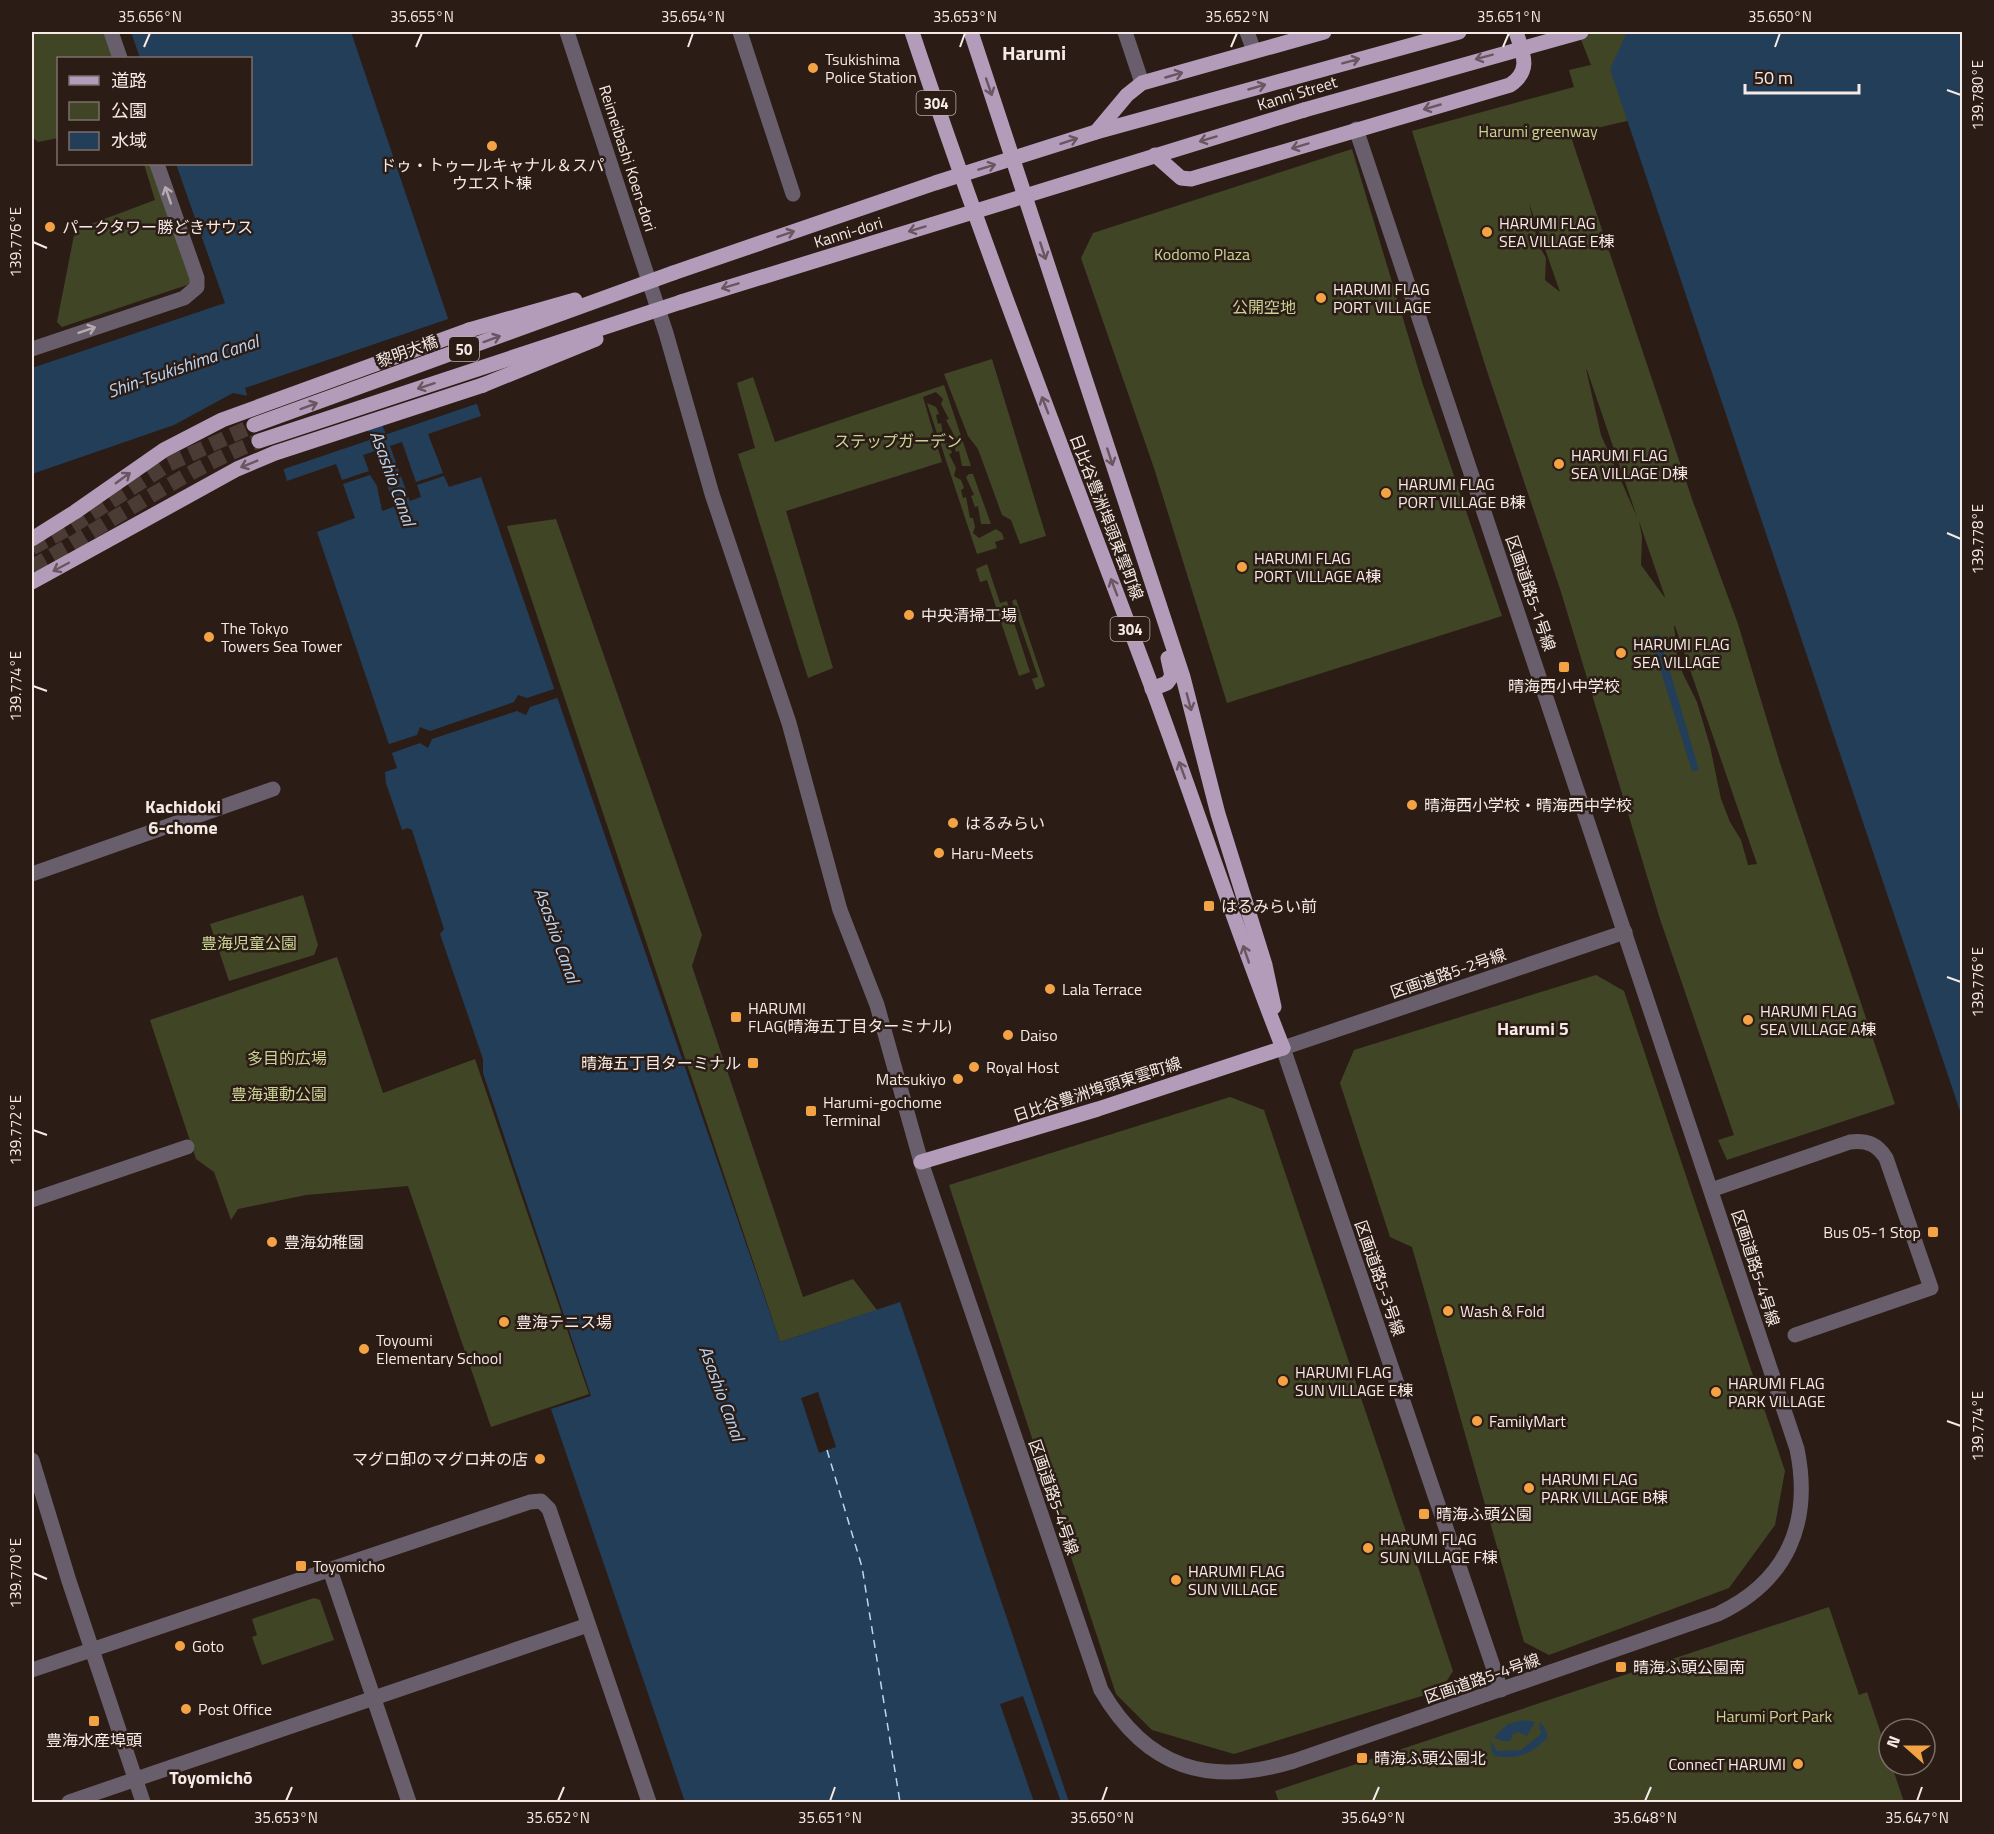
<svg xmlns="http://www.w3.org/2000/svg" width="1994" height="1834" viewBox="0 0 1994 1834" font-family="'Titillium Web','Noto Sans JP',sans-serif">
  <rect width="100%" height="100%" fill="#2c1c16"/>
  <!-- green -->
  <g fill="#404526" fill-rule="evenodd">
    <polygon points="32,32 106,32 115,58 58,58 58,138 38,142 32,137"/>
    <path d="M 1578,32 L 1627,32 L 1627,121 L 1570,134 L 1692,499 L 1738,624 L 1780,763 L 1895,1104 L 1727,1160 L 1718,1140 L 1734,1135 L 1660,919 L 1561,592 L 1486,368 L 1412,131 L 1574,87 L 1569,70 L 1591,65 ZM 1529,203 L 1560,292 L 1545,280 L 1546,258 L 1538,244 ZM 1586,369 L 1587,370 L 1637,517 L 1601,435 ZM 1639,521 L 1665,597 L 1665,598 L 1641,565 L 1642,537 ZM 1674,625 L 1675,626 L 1757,864 L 1748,865 L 1741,840 L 1730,822 L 1721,799 L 1710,746 L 1697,702 L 1683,674 L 1677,655 Z"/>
    <polygon points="1352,149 1423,385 1502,616 1227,703 1154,468 1081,258 1093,233"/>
    <polygon points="144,164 152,164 193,283 62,327 57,322 75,230 155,200"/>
    <polygon points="992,359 1046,536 1020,544 1011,520 1002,515 978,449 968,436 944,374"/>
    <polygon points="753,377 775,442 944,385 971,466 962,466 959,451 956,452 953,440 956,439 946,420 949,419 941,404 943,399 936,392 923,397 942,462 786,511 833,668 808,678 738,454 755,448 737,383"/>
    <polygon points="927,403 936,407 939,414 936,415 938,424 941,423 945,444 948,443 952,453 949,454 956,468 954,476 961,480 964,488 961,490 963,498 966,497 970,518 973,518 975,527 973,533 979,538 996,529 1002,533 1004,539 995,542 997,548 977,554"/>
    <polygon points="969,474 973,474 991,524 981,524 978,506 975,507 971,496 974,495 966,477"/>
    <polygon points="556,519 702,935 692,966 803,1297 853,1279 877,1310 780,1342 507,526"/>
    <polygon points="987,564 1000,603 1007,601 1030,672 1019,676 987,580 980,582 976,569"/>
    <polygon points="1016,599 1045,686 1036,690 1032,679 1038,677 1012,601"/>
    <polygon points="303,895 318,945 314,955 229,981 210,924"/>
    <polygon points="337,957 383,1093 475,1059 589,1394 491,1427 408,1186 306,1195 238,1209 231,1220 214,1172 196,1159 150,1020"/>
    <polygon points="1596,975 1624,991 1785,1471 1775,1525 1729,1588 1549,1655 1524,1642 1412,1247 1390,1237 1340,1083 1354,1050"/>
    <polygon points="1230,1097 1264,1110 1453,1671 1441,1690 1234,1754 1152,1730 1116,1694 949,1185"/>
    <polygon points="314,1598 320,1600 334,1640 262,1665 252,1637 257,1635 252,1619"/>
    <polygon points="1829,1607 1859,1695 1867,1692 1904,1802 1279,1802 1275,1791"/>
  </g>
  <!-- water -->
  <g fill="#233e59">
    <polygon points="131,32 351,32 481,416 428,434 443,473 416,482 402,442 363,455 369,471 342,480 336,464 287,481 263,399 233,393 174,425 32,474 32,368 225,303 176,164 250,164 250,58 140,58"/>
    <polygon points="1627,32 1962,32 1962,1117 1610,69"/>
    <polygon points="370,475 377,486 382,511 421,497 417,485 444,476 449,487 481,477 780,1342 900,1302 1069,1802 685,1802 551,1409 591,1396 483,1073 483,1059 440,934 444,929 412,830 408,828 402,830 386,783 385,772 397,768 317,532 355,518 343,484"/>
    <polygon points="1659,634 1699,770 1692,771 1650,637"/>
    <polygon points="1525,1720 1535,1722 1527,1736 1519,1732 1513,1734 1510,1741 1502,1741 1494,1737 1508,1724"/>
    <path d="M 1539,1723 L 1543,1725 L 1548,1736 C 1535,1754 1513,1761 1493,1755 L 1490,1740 L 1497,1751 L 1521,1750 L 1541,1734 Z"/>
  </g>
  <!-- pier -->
  <g fill="#2c1c16">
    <polygon points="451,318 479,403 281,470 261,402 248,399 245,388"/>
    <polygon points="557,688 560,697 530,707 526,715 517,711 432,739 428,748 420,743 389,754 386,745 417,735 420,727 430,731 514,702 518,695 527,698"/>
    <polygon points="818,1392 836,1447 819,1453 801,1398"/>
    <polygon points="1023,1696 1061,1802 1034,1802 1000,1704"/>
  </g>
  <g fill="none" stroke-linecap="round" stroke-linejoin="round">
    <!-- canal -->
    <polyline stroke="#233e59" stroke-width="16" points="375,428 410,525"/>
    <!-- ferry -->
    <polyline stroke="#b9d7f5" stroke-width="1.5" stroke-dasharray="8 6" stroke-linecap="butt" points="827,1450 862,1567 900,1802"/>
    <!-- major-tunnel -->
    <g stroke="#4a3b35" stroke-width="15" stroke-dasharray="15 8" stroke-linecap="butt">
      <polyline points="32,548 71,527 169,464 254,425"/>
      <path d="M 32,567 C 108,525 177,473 259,441"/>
    </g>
    <!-- minor -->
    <g stroke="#695e6c" stroke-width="15">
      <polyline points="111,32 120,58"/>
      <path d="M 567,32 L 666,333 L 712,494 L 789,723 L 840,910 L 877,1005 L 921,1162 L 1101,1690 C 1147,1769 1209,1787 1294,1761 L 1718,1614 C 1788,1581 1812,1522 1797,1449 L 1356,129"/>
      <polyline points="740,32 793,194"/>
      <polyline points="1125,32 1142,83"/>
      <polyline points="1247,32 1254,51"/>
      <polyline points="32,349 184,298 197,287 197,278 157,164"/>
      <polyline points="32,874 273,789"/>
      <path d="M 1711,1190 L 1850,1142 C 1867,1140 1877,1144 1886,1158 L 1931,1288 L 1795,1335"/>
      <polyline points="32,1200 187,1147"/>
      <polyline points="32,1460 69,1581 143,1802"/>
      <polyline points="330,1570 409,1802"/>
      <polyline points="32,1670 530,1502 541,1501 549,1509 649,1802"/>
      <polyline points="1501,1690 1283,1048 1625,932"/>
      <polyline points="69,1802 588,1625"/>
    </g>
    <!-- major -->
    <g stroke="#b39cba" stroke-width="15">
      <path d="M 912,32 C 986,254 1071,471 1153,690 C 1197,809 1236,930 1283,1048"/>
      <polyline points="971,32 1183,677 1218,814 1265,965 1274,1007"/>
      <polyline points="1096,132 1127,95 1142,83 1324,32"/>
      <path d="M 1155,155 L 1181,178 L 1191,179 L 1510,85 C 1532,70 1523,54 1516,32"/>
      <polyline points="673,273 935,183 1096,132 1459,32"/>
      <polyline points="681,302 1304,110"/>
      <polyline points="32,539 75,512 164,450 222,420 469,330"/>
      <polyline points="32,582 237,469 275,453 483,385"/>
      <polyline points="1152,689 1167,683 1172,676 1168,658"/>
      <polyline points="921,1162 1098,1109 1283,1048"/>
    </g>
    <!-- major-bridge -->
    <g stroke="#b39cba" stroke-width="15">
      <polyline points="1304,110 1581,32"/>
      <polyline points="469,330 575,300"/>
      <polyline points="483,385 596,339"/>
      <polyline points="254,425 673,273"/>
      <polyline points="259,441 681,302"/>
    </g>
  </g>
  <!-- one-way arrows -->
  <defs><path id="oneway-shaft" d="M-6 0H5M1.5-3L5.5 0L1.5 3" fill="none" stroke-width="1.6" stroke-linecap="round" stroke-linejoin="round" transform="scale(1.5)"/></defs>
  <g stroke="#695660">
    <use href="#oneway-shaft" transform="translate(1484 57) rotate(165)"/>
    <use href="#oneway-shaft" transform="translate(1351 61) rotate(-15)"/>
    <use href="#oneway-shaft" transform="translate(1174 75) rotate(-16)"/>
    <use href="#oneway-shaft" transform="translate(989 87) rotate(71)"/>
    <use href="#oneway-shaft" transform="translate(1257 87) rotate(-16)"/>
    <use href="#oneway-shaft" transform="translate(1432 107) rotate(164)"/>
    <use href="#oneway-shaft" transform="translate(1208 139) rotate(163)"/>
    <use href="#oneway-shaft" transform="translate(1069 141) rotate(-18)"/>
    <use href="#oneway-shaft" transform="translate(1300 146) rotate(163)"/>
    <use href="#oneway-shaft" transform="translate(987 167) rotate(-17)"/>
    <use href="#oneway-shaft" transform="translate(917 229) rotate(163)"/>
    <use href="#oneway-shaft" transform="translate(786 234) rotate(-19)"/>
    <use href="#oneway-shaft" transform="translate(1043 251) rotate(72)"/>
    <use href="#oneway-shaft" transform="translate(730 286) rotate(163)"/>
    <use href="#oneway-shaft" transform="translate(492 339) rotate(-20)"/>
    <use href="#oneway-shaft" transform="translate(426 386) rotate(162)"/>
    <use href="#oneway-shaft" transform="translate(1045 405) rotate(-111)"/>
    <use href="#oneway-shaft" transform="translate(309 406) rotate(-20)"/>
    <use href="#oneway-shaft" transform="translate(1110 457) rotate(72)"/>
    <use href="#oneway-shaft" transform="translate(249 464) rotate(158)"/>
    <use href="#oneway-shaft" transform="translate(123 478) rotate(-36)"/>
    <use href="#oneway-shaft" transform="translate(61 567) rotate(152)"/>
    <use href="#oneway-shaft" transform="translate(1114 587) rotate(-111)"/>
    <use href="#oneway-shaft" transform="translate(1189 702) rotate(75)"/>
    <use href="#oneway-shaft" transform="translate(1182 770) rotate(-110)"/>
    <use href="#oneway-shaft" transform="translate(1246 954) rotate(-109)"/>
  </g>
  <g stroke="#b6abaf">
    <use href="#oneway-shaft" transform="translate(168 195) rotate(-109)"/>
    <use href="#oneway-shaft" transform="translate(87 330) rotate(-19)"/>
  </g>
  <!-- ticks -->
  <path fill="none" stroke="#f5eae5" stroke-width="2" d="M 144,47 L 150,33M 416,47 L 422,33M 688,47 L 693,33M 960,47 L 965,33M 1231,47 L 1237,33M 1503,47 L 1509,33M 1775,47 L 1780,33M 1947,90 L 1961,95M 33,242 L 47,248M 1947,533 L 1961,539M 33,686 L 47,691M 1947,977 L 1961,982M 33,1130 L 47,1135M 1947,1421 L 1961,1426M 33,1573 L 47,1579M 286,1801 L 292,1787M 558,1801 L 564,1787M 830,1801 L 835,1787M 1102,1801 L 1107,1787M 1373,1801 L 1379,1787M 1645,1801 L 1651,1787M 1917,1801 L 1922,1787"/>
  <!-- markers -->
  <g fill="#f4a344" stroke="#2c1c16" stroke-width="2">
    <circle cx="813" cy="68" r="6"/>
    <circle cx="492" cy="146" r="6"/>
    <circle cx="50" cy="227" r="6"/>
    <circle cx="1487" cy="232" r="6"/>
    <circle cx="1321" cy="298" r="6"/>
    <circle cx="1559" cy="464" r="6"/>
    <circle cx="1386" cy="493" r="6"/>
    <circle cx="1242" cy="567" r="6"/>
    <circle cx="909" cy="615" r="6"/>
    <circle cx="209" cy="637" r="6"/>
    <circle cx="1621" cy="653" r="6"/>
    <rect x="1558" y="661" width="12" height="12" rx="3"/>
    <circle cx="1412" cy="805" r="6"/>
    <circle cx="953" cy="823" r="6"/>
    <circle cx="939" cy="853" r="6"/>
    <rect x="1203" y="900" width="12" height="12" rx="3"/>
    <circle cx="1050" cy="989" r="6"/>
    <rect x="730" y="1011" width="12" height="12" rx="3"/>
    <circle cx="1748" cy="1020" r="6"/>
    <circle cx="1008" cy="1035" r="6"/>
    <rect x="747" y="1057" width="12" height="12" rx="3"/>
    <circle cx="974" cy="1067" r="6"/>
    <circle cx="958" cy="1079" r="6"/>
    <rect x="805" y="1105" width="12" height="12" rx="3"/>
    <rect x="1927" y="1226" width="12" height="12" rx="3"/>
    <circle cx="272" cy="1242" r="6"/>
    <circle cx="1448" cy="1311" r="6"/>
    <circle cx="504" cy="1322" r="6"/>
    <circle cx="364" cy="1349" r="6"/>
    <circle cx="1283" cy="1381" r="6"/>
    <circle cx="1716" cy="1392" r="6"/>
    <circle cx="1477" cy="1421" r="6"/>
    <circle cx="540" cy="1459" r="6"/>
    <circle cx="1529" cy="1488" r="6"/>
    <rect x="1418" y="1508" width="12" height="12" rx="3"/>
    <circle cx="1368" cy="1548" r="6"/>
    <rect x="295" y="1560" width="12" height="12" rx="3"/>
    <circle cx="1176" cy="1580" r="6"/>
    <circle cx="180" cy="1646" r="6"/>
    <rect x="1615" y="1661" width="12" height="12" rx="3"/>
    <circle cx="186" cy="1709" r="6"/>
    <rect x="88" y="1715" width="12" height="12" rx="3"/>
    <rect x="1356" y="1752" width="12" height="12" rx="3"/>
    <circle cx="1798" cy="1764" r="6"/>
  </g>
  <g text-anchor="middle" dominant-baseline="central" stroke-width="5" stroke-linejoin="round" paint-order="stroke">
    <!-- shield labels -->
    <g fill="#2c1c16" stroke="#b9aca7" stroke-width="1.5">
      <rect x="916.5" y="91" width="39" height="24" rx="4.5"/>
      <rect x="449" y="337" width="30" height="24" rx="4.5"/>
      <rect x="1110.5" y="617" width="39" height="24" rx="4.5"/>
    </g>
    <g font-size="15" font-weight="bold" fill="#f5eae5">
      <text x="936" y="103">304</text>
      <text x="464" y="349">50</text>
      <text x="1130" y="629">304</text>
    </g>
    <!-- poi labels -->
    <g font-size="16" fill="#f5eae5" stroke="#2c1c16" text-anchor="start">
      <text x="825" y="59">Tsukishima<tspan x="825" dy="18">Police Station</tspan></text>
      <text x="492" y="165" text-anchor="middle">ドゥ・トゥールキャナル＆スパ<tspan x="492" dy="18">ウエスト棟</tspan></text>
      <text x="1499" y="223">HARUMI FLAG<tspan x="1499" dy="18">SEA VILLAGE E棟</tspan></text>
      <text x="62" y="227">パークタワー勝どきサウス</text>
      <text x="1333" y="289">HARUMI FLAG<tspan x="1333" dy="18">PORT VILLAGE</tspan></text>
      <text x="1571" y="455">HARUMI FLAG<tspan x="1571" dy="18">SEA VILLAGE D棟</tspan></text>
      <text x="1398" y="484">HARUMI FLAG<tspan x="1398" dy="18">PORT VILLAGE B棟</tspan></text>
      <text x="1254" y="558">HARUMI FLAG<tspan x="1254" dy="18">PORT VILLAGE A棟</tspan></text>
      <text x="921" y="615">中央清掃工場</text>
      <text x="221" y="628">The Tokyo<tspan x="221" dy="18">Towers Sea Tower</tspan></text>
      <text x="1633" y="644">HARUMI FLAG<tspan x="1633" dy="18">SEA VILLAGE</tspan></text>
      <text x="1564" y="686" text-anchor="middle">晴海西小中学校</text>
      <text x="1424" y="805">晴海西小学校・晴海西中学校</text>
      <text x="965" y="823">はるみらい</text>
      <text x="951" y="853">Haru-Meets</text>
      <text x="1221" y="906">はるみらい前</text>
      <text x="1062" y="989">Lala Terrace</text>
      <text x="748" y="1008">HARUMI<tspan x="748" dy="18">FLAG(晴海五丁目ターミナル)</tspan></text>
      <text x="1760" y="1011">HARUMI FLAG<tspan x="1760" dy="18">SEA VILLAGE A棟</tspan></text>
      <text x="1020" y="1035">Daiso</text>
      <text x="741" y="1063" text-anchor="end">晴海五丁目ターミナル</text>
      <text x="986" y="1067">Royal Host</text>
      <text x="946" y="1079" text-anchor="end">Matsukiyo</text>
      <text x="823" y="1102">Harumi-gochome<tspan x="823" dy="18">Terminal</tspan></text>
      <text x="1921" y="1232" text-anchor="end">Bus 05-1 Stop</text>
      <text x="284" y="1242">豊海幼稚園</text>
      <text x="1460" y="1311">Wash &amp; Fold</text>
      <text x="516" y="1322">豊海テニス場</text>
      <text x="376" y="1340">Toyoumi<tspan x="376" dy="18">Elementary School</tspan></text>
      <text x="1295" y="1372">HARUMI FLAG<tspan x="1295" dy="18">SUN VILLAGE E棟</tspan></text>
      <text x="1728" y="1383">HARUMI FLAG<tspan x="1728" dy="18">PARK VILLAGE</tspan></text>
      <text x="1489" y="1421">FamilyMart</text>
      <text x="528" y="1459" text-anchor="end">マグロ卸のマグロ丼の店</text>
      <text x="1541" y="1479">HARUMI FLAG<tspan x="1541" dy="18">PARK VILLAGE B棟</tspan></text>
      <text x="1436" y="1514">晴海ふ頭公園</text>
      <text x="1380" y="1539">HARUMI FLAG<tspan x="1380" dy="18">SUN VILLAGE F棟</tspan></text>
      <text x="313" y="1566">Toyomicho</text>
      <text x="1188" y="1571">HARUMI FLAG<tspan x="1188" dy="18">SUN VILLAGE</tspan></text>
      <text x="192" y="1646">Goto</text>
      <text x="1633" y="1667">晴海ふ頭公園南</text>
      <text x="198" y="1709">Post Office</text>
      <text x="94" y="1740" text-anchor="middle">豊海水産埠頭</text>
      <text x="1374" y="1758">晴海ふ頭公園北</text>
      <text x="1786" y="1764" text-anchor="end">ConnecT HARUMI</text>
    </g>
    <!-- street labels -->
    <g font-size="16" fill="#f5eae5" stroke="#2c1c16">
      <text transform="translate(1297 93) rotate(-17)">Kanni Street</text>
      <text transform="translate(628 158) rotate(72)">Reimeibashi Koen-dori</text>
      <text transform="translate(848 232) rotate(-17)">Kanni-dori</text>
      <text transform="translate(407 351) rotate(-20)">黎明大橋</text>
      <text transform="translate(1107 517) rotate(69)">日比谷豊洲埠頭東雲町線</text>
      <text transform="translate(1531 593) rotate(71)">区画道路5-1号線</text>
      <text transform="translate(1448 973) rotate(-19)">区画道路5-2号線</text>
      <text transform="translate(1097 1089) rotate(-18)">日比谷豊洲埠頭東雲町線</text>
      <text transform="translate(1756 1268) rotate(72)">区画道路5-4号線</text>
      <text transform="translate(1380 1278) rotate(71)">区画道路5-3号線</text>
      <text transform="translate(1054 1497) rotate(71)">区画道路5-4号線</text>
      <text transform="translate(1482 1678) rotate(-19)">区画道路5-4号線</text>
    </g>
    <!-- park labels -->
    <g font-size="16" fill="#c9d594" stroke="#2c1c16">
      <text x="1538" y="131">Harumi greenway</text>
      <text x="1202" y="254">Kodomo Plaza</text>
      <text x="1264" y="307">公開空地</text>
      <text x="898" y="441">ステップガーデン</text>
      <text x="249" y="943">豊海児童公園</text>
      <text x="287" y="1058">多目的広場</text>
      <text x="279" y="1094">豊海運動公園</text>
      <text x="1774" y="1716">Harumi Port Park</text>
    </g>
    <!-- water labels -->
    <g font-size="18" font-style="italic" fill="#b9d7f5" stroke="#2c1c16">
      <text transform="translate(183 366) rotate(-19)">Shin-Tsukishima Canal</text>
      <text transform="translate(393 478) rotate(70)">Asashio Canal</text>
      <text transform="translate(557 935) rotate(70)">Asashio Canal</text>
      <text transform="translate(722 1393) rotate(70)">Asashio Canal</text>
    </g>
    <!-- neighbourhood labels -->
    <g font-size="18" font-weight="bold" fill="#f5eae5" stroke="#2c1c16">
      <text x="183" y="806">Kachidoki<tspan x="183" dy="21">6-chome</tspan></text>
      <text x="1533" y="1028">Harumi 5</text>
      <text x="211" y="1777">Toyomichō</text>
    </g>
    <!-- quarter labels -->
    <g font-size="20" font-weight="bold" fill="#f5eae5" stroke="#2c1c16">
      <text x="1034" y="52">Harumi</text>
    </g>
  </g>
  <!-- border -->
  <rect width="1994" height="1834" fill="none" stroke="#2c1c16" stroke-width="66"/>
  <!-- legend -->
  <rect x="57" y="57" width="195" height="108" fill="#2c1c16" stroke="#7c6e69" stroke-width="1.5"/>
  <rect x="69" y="76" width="30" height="9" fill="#b39cba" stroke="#7c6e69" stroke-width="1.5"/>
  <text x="111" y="87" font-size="18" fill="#f5eae5">道路</text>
  <rect x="69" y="102" width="30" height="18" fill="#404526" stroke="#7c6e69" stroke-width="1.5"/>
  <text x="111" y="117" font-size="18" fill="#f5eae5">公園</text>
  <rect x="69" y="132" width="30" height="18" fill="#233e59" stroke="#7c6e69" stroke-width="1.5"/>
  <text x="111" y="147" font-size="18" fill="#f5eae5">水域</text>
  <!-- north arrow -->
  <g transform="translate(1907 1747) rotate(291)"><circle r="28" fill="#2c1c16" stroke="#7c6e69" stroke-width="1.5"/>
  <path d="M0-4.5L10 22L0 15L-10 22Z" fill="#f4a344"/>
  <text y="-9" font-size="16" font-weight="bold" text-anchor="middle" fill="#f5eae5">N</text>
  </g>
  <!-- scale -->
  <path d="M1745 84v9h114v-9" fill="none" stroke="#f5eae5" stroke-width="3"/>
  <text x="1754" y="84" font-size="18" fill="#f5eae5" stroke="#2c1c16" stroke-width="4.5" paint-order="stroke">50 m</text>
  <rect x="33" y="33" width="1928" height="1768" fill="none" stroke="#f5eae5" stroke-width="2"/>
  <g font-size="15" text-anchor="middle" fill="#f5eae5">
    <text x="150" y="22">35.656°N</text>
    <text x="422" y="22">35.655°N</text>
    <text x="693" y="22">35.654°N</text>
    <text x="965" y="22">35.653°N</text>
    <text x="1237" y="22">35.652°N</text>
    <text x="1509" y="22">35.651°N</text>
    <text x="1780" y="22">35.650°N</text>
    <text transform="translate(1978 95) rotate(-90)" y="5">139.780°E</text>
    <text transform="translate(16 242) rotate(-90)" y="5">139.776°E</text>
    <text transform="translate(1978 539) rotate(-90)" y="5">139.778°E</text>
    <text transform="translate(16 686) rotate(-90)" y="5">139.774°E</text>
    <text transform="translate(1978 982) rotate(-90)" y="5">139.776°E</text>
    <text transform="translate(16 1130) rotate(-90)" y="5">139.772°E</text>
    <text transform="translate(1978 1426) rotate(-90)" y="5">139.774°E</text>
    <text transform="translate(16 1573) rotate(-90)" y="5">139.770°E</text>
    <text x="286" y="1823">35.653°N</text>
    <text x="558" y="1823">35.652°N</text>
    <text x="830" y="1823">35.651°N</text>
    <text x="1102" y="1823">35.650°N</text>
    <text x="1373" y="1823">35.649°N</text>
    <text x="1645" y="1823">35.648°N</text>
    <text x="1917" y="1823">35.647°N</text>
  </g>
</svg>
